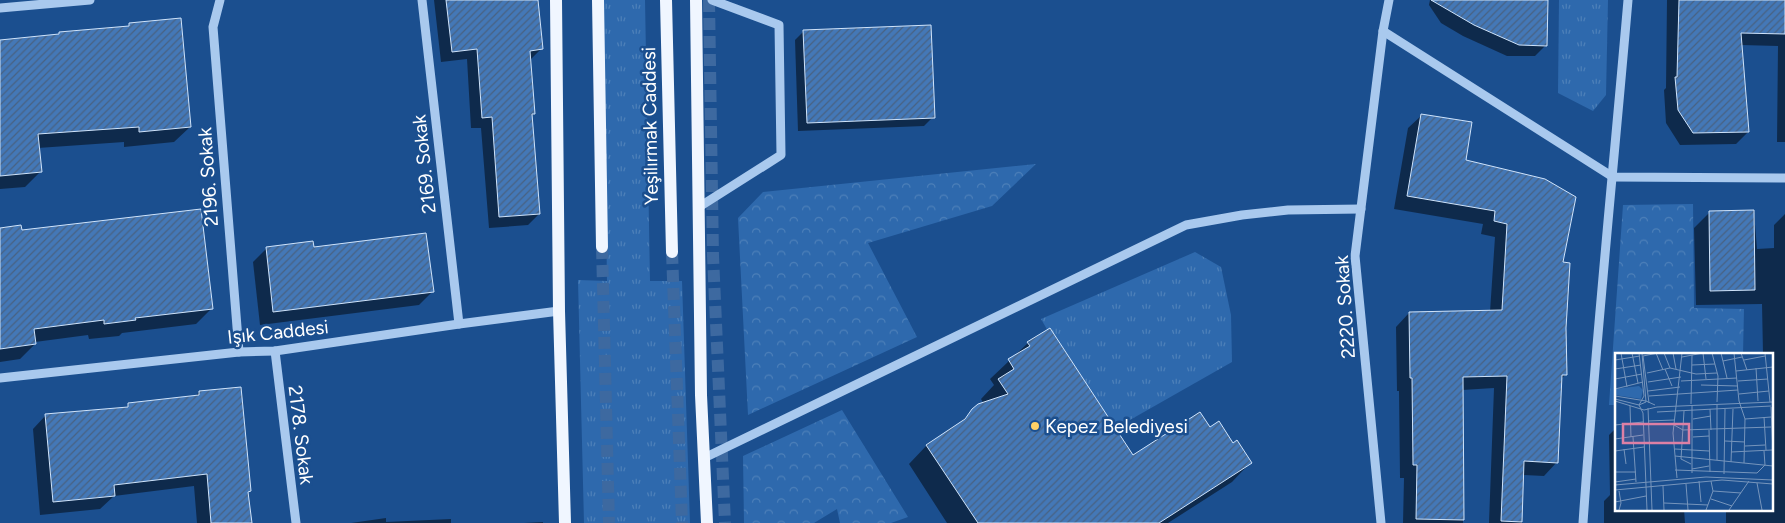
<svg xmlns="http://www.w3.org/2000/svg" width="1785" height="523" viewBox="0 0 1785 523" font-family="Figtree,sans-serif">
  <defs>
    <pattern id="grass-tufts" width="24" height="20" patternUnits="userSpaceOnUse" patternTransform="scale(1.25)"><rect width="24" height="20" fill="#2e69ad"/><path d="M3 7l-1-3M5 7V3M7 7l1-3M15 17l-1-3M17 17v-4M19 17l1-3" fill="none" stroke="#4d80b9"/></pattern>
    <pattern id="park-crowns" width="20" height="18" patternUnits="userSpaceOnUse" patternTransform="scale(1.25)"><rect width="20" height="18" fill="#2e69ad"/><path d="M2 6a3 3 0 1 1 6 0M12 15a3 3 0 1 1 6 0" fill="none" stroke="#4d80b9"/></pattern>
    <pattern id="building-hatch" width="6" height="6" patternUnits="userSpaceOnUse" patternTransform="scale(1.25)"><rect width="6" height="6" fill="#4478b7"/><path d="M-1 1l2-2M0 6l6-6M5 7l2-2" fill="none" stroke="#486282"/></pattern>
  </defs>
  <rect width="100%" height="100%" fill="#1b4f8f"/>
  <!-- grass -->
  <g fill="url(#grass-tufts)">
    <polygon points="603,0 645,0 650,281 682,281 690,523 584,523 578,280 607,281"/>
    <polygon points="1559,0 1608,0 1606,95 1593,111 1558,93"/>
    <polygon points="1195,252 1221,267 1231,315 1232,362 1107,433 1041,319"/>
  </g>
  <!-- park -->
  <g fill="url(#park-crowns)">
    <polygon points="1036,164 992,206 868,243 917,337 748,415 738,218 763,192"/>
    <polygon points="1693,204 1694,308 1744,309 1743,354 1616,354 1616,405 1609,405 1623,205"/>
    <polygon points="842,410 908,517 891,523 840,523 837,509 814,523 744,523 743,456"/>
  </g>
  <!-- shadow -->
  <g fill="#0007">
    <polygon points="434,0 536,0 541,49 530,60 534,114 531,116 539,214 528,225 489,228 481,128 471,128 467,59 441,62"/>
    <polygon points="1430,0 1547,0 1546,45 1535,56 1507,56 1463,36 1441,23 1429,5"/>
    <polygon points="1667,0 1785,0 1785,142 1777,142 1778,46 1741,45 1748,132 1736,144 1680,145 1666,123 1664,90 1666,88"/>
    <polygon points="130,24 190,127 174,142 124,147 124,142 38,148 40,172 25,187 0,189 0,41 57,36 59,33 126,28"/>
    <polygon points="804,31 933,117 924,126 798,131 795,40"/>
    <polygon points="1422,115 1561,264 1566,374 1561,379 1557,462 1544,476 1522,475 1522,523 1489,523 1494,388 1462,390 1463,523 1403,523 1404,478 1400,478 1399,391 1397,391 1396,327 1409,313 1490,312 1495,237 1481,234 1483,224 1394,209 1408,128"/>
    <polygon points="1754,212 1757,249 1774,248 1774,225 1785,214 1785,523 1726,523 1726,509 1771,509 1771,354 1763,354 1762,304 1696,305 1694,228 1709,213"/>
    <polygon points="0,229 21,232 211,309 196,324 122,333 119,336 89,339 88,335 35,342 35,344 20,359 0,362"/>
    <polygon points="267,248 312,249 433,291 419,305 260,325 253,262"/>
    <polygon points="1028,343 1133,456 1210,429 1233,444 1250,463 1232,482 1168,523 947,523 909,464 927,445 956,427 973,410 984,404 981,399 994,385 990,379"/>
    <polygon points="199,392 250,491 247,494 250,523 197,523 194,486 114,496 100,509 40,515 33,429 46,415 124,409 129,405 195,397"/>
    <polygon points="1616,428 1616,509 1684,509 1685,523 1604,523 1604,501 1610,495 1609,435"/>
    <polygon points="386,518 386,522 451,519 451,523 351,523"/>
    <polygon points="543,522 543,523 524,523"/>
  </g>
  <!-- building -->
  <g fill="url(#building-hatch)" stroke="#cfe3fa">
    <polygon points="446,0 538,0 543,49 530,51 535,114 532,114 540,214 499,217 492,117 482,118 477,49 452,52"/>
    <polygon points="1431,0 1548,0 1547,46 1519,45 1474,25"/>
    <polygon points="1679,0 1785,0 1785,34 1741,33 1749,132 1693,133 1678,110 1675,77 1677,77"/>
    <polygon points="181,18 191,127 139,132 139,127 38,134 42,172 0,176 0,40 59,34 59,32 129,26 129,23"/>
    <polygon points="931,25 935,118 807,123 803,30"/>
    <polygon points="1421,114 1472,122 1466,160 1545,179 1576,197 1563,262 1570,263 1566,328 1567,375 1562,375 1558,463 1524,461 1522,522 1501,521 1507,376 1463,377 1464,520 1416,519 1417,465 1413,465 1412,378 1410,378 1409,312 1502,310 1507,224 1494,221 1495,211 1407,196"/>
    <polygon points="201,209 213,309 135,318 136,320 104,324 104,320 34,329 36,344 0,349 0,228 21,225 22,230"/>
    <polygon points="1754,210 1755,290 1710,291 1709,211"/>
    <polygon points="426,233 434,292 273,312 266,247 313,241 314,247"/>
    <polygon points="1050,328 1133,455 1200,412 1210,427 1219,421 1233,443 1237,440 1252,463 1159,523 978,523 926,445 965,419 972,409 978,404 1008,394 998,379 1014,369 1008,359 1030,346 1027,342"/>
    <polygon points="241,387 251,491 248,492 252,523 211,523 207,474 114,485 115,496 53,502 45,414 128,407 128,403 199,395 199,391"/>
  </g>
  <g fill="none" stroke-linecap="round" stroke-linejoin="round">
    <!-- major-tunnel -->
    <g stroke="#3d69a0" stroke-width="12" stroke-dasharray="12 6" stroke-linecap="butt">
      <polyline points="709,0 713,256 725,523"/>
      <polyline points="602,247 609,523"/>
      <polyline points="672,252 682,523"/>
    </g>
    <!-- minor -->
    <g stroke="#a9c9ee" stroke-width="9">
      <polyline points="220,0 213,27 239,352"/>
      <polyline points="422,0 459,324"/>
      <polyline points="0,8 90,0"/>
      <polyline points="1383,31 1613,177 1785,178"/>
      <polyline points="699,207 781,155 779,25 712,0"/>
      <polyline points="275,351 296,523"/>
      <polyline points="0,378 239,352 275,351 459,324 559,311"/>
      <polyline points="704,458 1186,225 1242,215 1288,210 1361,209"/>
      <polyline points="1381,523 1355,256 1383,31 1389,0"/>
      <path d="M 1583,523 C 1595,348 1613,174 1628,0"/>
    </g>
    <!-- major -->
    <g stroke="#f0f6ff" stroke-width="12">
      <polyline points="556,0 559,311 565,523"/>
      <polyline points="598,0 602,247"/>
      <polyline points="666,0 672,252"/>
      <polyline points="696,0 701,395 707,523"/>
    </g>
  </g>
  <!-- markers -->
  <circle fill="#ffd166" stroke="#1b4f8f" stroke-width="2" cx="1035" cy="426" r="5"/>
  <g text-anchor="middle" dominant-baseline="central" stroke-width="5" stroke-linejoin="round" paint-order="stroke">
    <!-- street labels -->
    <g font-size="19" fill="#fff" stroke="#1b4f8f">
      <text transform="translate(650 126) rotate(-91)">Yeşilırmak Caddesi</text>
      <text transform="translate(424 164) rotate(-96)">2169. Sokak</text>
      <text transform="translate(208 177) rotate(-94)">2196. Sokak</text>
      <text transform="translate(1345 307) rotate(-94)">2220. Sokak</text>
      <text transform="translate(278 332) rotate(-6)">Işık Caddesi</text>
      <text transform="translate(301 435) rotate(83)">2178. Sokak</text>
    </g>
    <!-- poi labels -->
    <g font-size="19" fill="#fff" stroke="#1b4f8f" text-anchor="start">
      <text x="1045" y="426">Kepez Belediyesi</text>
    </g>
  </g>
  <!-- overview -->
  <g transform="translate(1615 353)">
    <rect width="158" height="158" fill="#1b4f8f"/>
    <path d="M 24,33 L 28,37 L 26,46 L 0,42 L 0,36 Z" fill="#2e69ad"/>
    <path fill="none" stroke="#7695bc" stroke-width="1" d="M 6,0 L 12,34M 17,0 L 23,30M 24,0 L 29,43 L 24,52 L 28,60 L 32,157M 41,0 L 48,17M 49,0 L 55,15M 58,0 L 61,16M 88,0 L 91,26M 97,0 L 103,23 L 102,49M 106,0 L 112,25M 119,0 L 124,48 L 130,66 L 129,110M 126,0 L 132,17M 150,0 L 155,49M 28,3 L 43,0M 28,3 L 34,50M 67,4 L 88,0M 0,7 L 25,3M 129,7 L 150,3M 108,8 L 127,4M 77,12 L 100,11M 141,15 L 143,48M 0,16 L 26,12M 50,16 L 57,33M 121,18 L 158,14M 32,20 L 55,15 L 81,21 L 102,20M 0,26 L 27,21M 66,28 L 122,25M 123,28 L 153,26M 33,29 L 66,24M 86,32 L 123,33M 0,36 L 28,29M 33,38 L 65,34M 124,41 L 154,38M 0,43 L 31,48 L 40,52M 34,43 L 123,37M 0,46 L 24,52 L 31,49 L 27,0M 0,48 L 29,57 L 42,54 L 158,49M 76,51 L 77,2M 15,53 L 16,84M 156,54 L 158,100M 33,55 L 37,157M 95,56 L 96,77M 69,58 L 66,106 L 76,111M 42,59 L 156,53M 149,64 L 151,97M 78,66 L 96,63M 130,66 L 156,64M 33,68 L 59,67M 0,72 L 28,69M 59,72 L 68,77 L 156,74M 94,77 L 95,119M 18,84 L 21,129M 78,84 L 94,83M 0,86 L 28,82M 110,88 L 130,89M 130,93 L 150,92M 9,96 L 11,111M 60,96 L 94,98M 0,98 L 29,94M 116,99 L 157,97M 60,103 L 158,113M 102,107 L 102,51M 116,109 L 118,56M 77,116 L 94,113M 60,117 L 142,120 L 150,112 L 149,98M 1,119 L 21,119M 77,120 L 77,52M 109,121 L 110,56M 62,125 L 58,80 L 67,0M 84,128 L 86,149M 0,129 L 21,126M 142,130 L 147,157M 71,131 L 73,157M 0,132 L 91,124 L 158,127M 48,133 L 49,157M 0,137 L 107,127 L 158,131M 4,138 L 6,150 L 4,157M 98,138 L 126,140M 96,146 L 117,153M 0,149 L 31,143M 49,150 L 93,152M 91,157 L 98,138 L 96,128M 114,157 L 134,128"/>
    <path fill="#dd80a5" fill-opacity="0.15" stroke="#dd80a5" stroke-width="2.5" d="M 8,71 L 74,71 L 74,90 L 8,90 Z"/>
    <rect width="158" height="158" fill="none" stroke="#fff" stroke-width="2.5"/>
  </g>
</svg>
